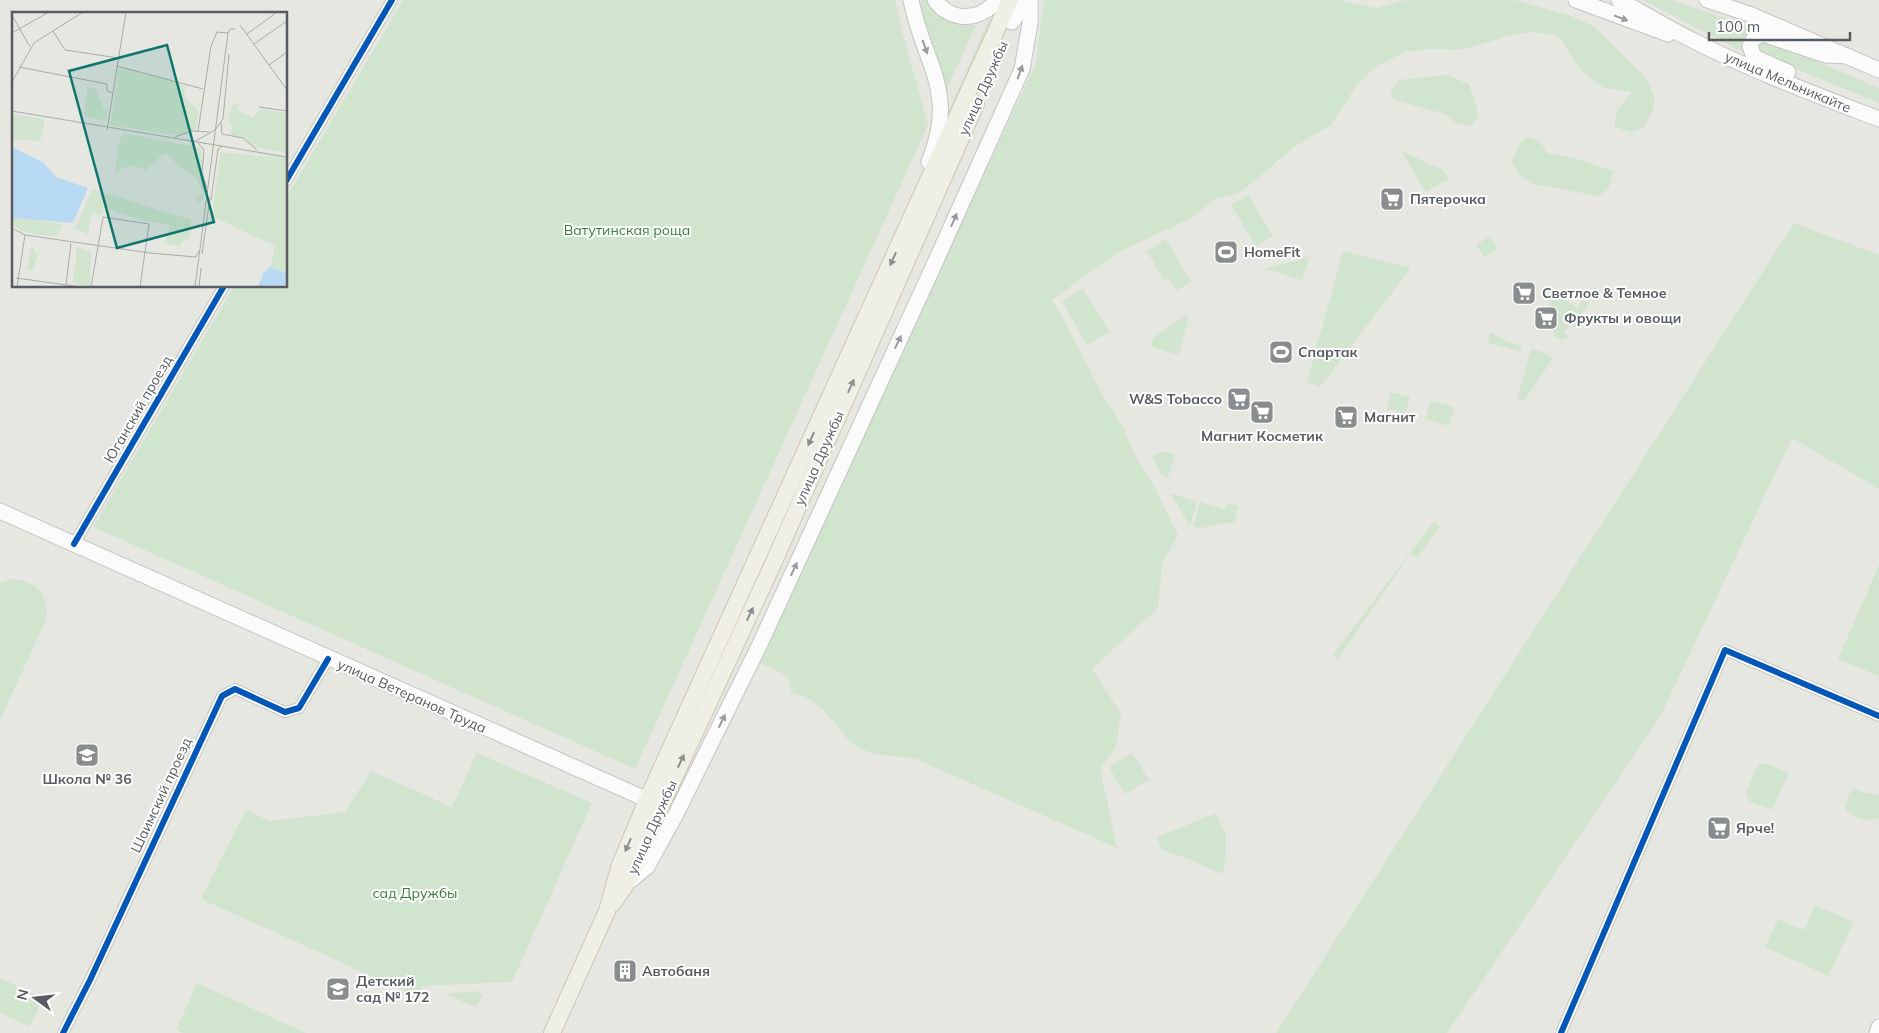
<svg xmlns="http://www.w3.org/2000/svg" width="1879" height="1033" viewBox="0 0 1879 1033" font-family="Mulish,sans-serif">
  <rect width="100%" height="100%" fill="#e7e7e2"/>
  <!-- green -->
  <g fill="#d0e4ce">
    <polygon points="403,0 895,0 902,31 928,125 635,769 93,527 234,286 286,286 286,198"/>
    <path d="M 921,0 L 927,0 C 942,19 952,26 976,25 L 946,91 L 921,18 Z"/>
    <path d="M 1045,0 L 1339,0 L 1377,8 L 1406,0 L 1514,0 L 1568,15 L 1592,25 L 1646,77 L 1655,98 L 1651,114 L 1643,128 L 1631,132 L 1615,127 C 1613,111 1623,103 1632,92 L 1604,88 L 1586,75 L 1571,56 L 1563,42 L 1558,37 L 1550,34 L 1530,32 L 1509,36 L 1460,50 L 1428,49 L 1405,52 L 1377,66 L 1356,86 L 1331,125 L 1294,147 L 1256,180 L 1239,193 L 1215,199 L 1191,218 L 1117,253 L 1052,300 L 1070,331 L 1102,394 L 1123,427 L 1133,452 L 1154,486 L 1178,535 L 1162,564 L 1158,608 L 1092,669 L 1121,714 L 1116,747 L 1100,768 L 1117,848 L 916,759 L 876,754 L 860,749 L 850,742 L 822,708 L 806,697 L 791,693 L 790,681 L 780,672 L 757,662 L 1036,63 L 1043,5 Z"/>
    <polygon points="1643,0 1672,0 1753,28 1744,38 1743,52"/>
    <polygon points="994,17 948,118 949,110 989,20"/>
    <polygon points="1767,40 1879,88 1879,103 1763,55 1758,47 1759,43"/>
    <polygon points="1447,75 1469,84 1479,116 1471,126 1454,122 1445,114 1395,100 1390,93 1399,80"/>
    <polygon points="1525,137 1540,141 1547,153 1574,158 1613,171 1609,188 1599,196 1533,184 1520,176 1511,162 1517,148"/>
    <polygon points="1404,152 1443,170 1448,179 1426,192 1402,153"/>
    <polygon points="1248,195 1273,236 1256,246 1231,205"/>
    <polygon points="1794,223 1879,255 1879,489 1792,438 1660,717 1447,1033 1276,1033"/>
    <polygon points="1490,236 1498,249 1484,257 1476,245"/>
    <polygon points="1166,239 1191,282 1177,290 1169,278 1164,280 1147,251"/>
    <polygon points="1343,251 1411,268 1320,387 1307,382"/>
    <polygon points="1307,257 1308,260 1302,280 1265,269"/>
    <polygon points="1083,288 1109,332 1087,345 1062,301"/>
    <polygon points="1558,291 1565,300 1577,308 1583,299 1589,303 1579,317 1576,316 1574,318 1579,321 1575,327 1570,324 1564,333 1569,336 1563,340 1554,336 1552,326 1557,324 1547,297"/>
    <polygon points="1186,315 1189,316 1179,355 1151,347 1153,338"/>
    <polygon points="1490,332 1509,342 1521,346 1521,352 1488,343"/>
    <polygon points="1531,349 1543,352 1553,358 1524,401 1517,399"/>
    <polygon points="1391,392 1410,397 1405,414 1387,409"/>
    <polygon points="1430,401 1454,407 1449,426 1425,419"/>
    <polygon points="1162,451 1175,454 1168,477 1162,475 1152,457"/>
    <polygon points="1170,493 1197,502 1190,526"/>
    <polygon points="1200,502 1225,509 1227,503 1238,506 1234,522 1200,528 1193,526"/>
    <polygon points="1434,521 1440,526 1418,557 1410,554 1338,659 1333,655"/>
    <polygon points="1879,565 1879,676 1838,659"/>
    <path d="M 11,579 C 36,580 49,594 46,620 L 0,720 L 0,583 Z"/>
    <polygon points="477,753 592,803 512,982 422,986 416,996 201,899 246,810 270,821 345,812 371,771 452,807"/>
    <polygon points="1132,753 1149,780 1125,794 1109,767"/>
    <polygon points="1765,763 1789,773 1772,810 1749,801 1746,792 1758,765"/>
    <path d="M 1854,788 C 1862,793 1870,793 1879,795 L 1879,818 C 1868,822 1853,818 1845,809 L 1850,792 Z"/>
    <polygon points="1216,813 1226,836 1225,865 1222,874 1184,857 1162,850 1157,837"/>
    <polygon points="1815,905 1853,922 1829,976 1765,947 1778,919 1804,930"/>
    <polygon points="0,978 43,998 30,1027 0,1013"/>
    <polygon points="197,983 306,1033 183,1033 176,1030"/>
    <polygon points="476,991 483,995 476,1007 444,994"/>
  </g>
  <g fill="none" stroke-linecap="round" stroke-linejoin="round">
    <!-- minor casing -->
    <g stroke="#c5c5c4" stroke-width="12">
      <g id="minor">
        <polyline points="286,181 392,0"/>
        <polyline points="74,544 224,286"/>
        <polyline points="63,1033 90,980 222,696 235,689 285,712 299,708 328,659"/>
        <polyline points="1561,1033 1725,650 1879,716"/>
      </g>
    </g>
    <!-- secondary casing -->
    <g stroke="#c3c4c2" stroke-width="17">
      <g id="secondary">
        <path d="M 911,0 C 924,66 958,90 929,162"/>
        <path d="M 935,0 C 951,23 981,21 997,0"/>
        <polyline points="1576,0 1668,34"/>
        <path d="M 1619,0 C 1645,14 1670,29 1696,42 C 1755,72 1817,95 1879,119"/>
        <polyline points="1707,0 1749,14 1879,70"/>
        <polyline points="1012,22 1026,0"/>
        <polyline points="1788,72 1754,57 1750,46 1754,38 1763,34 1825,55 1848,56"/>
        <polyline points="0,511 659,805"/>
        <polyline points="627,883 647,867 677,812 759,646 934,265 1022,69 1030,23 1030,0"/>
        <polyline points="1877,1033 1879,1027"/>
      </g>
    </g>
    <!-- primary casing -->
    <g stroke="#cec6b2" stroke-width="18">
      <g id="primary">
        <polyline points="613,903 627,883 661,806 772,566 976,104"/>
        <polyline points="552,1033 607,911 620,865 647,800 1010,0"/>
      </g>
    </g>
    <!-- minor -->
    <use href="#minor" stroke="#fbfbfb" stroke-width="10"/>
    <!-- secondary -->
    <use href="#secondary" stroke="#fbfbfb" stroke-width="15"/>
    <!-- primary -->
    <use href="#primary" stroke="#f0efe5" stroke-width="16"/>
    <!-- cycleway casing -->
    <g stroke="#fff" stroke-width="9">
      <g id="cycleway">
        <polyline points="286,181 392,0"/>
        <polyline points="74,544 224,286"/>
        <polyline points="63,1033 90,980 222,696 235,689 285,712 299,708 328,659"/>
        <polyline points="1561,1033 1725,650 1879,716"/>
      </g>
    </g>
    <!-- cycleway -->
    <use href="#cycleway" stroke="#0057b8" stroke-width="6"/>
  </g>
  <!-- one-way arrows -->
  <defs><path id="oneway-solid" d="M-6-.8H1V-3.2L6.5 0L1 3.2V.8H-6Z" transform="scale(1.25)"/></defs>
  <g fill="#999c9e">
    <use href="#oneway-solid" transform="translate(1621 18) rotate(21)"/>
    <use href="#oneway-solid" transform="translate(925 47) rotate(70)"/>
    <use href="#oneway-solid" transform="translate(1020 72) rotate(-70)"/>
    <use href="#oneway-solid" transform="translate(954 220) rotate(-66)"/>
    <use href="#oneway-solid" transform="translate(898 342) rotate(-65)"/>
    <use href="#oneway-solid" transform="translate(794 569) rotate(-65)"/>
    <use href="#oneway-solid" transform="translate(722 721) rotate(-64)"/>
  </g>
  <g fill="#8d8f8f">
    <use href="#oneway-solid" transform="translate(893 259) rotate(114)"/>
    <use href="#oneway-solid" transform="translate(851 386) rotate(-66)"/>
    <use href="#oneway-solid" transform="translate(811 439) rotate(114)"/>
    <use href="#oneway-solid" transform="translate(750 614) rotate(-65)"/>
    <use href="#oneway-solid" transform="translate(681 761) rotate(-65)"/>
    <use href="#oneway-solid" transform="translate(628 845) rotate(113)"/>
  </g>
  <!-- icons -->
  <defs>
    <g id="supermarket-square" transform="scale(1.25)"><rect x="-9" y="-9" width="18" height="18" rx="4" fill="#8a8d8e" stroke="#fff"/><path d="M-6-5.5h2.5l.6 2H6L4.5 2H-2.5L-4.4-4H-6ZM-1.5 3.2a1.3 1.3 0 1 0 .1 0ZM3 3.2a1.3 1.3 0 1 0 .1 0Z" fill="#fff"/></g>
    <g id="stadium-square" transform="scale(1.25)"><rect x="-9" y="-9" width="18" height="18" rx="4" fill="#8a8d8e" stroke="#fff"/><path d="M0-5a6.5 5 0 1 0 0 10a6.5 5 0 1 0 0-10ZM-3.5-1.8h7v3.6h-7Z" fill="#fff"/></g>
    <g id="school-square" transform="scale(1.25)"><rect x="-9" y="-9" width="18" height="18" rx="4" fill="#8a8d8e" stroke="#fff"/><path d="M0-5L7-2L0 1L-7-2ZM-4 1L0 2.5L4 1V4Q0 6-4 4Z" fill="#fff"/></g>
    <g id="building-square" transform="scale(1.25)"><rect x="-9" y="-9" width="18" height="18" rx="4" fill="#8a8d8e" stroke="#fff"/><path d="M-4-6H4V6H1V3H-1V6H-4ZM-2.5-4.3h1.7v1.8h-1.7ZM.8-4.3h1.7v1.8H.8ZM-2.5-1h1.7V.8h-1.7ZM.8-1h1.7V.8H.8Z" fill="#fff"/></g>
  </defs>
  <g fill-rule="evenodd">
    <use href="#supermarket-square" x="1392" y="199"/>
    <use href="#stadium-square" x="1226" y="252"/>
    <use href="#supermarket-square" x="1524" y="293"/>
    <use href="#supermarket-square" x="1546" y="318"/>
    <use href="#stadium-square" x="1281" y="352"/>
    <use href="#supermarket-square" x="1239" y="399"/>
    <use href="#supermarket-square" x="1262" y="412"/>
    <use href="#supermarket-square" x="1346" y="417"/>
    <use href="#school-square" x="87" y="755"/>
    <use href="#supermarket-square" x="1719" y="828"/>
    <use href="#building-square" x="625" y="971"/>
    <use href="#school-square" x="338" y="989"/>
  </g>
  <g text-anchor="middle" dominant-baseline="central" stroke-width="4" stroke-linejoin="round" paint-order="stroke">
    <!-- street labels -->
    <g font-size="14" fill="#585c60" stroke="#fff">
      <text transform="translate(1788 82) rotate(23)">улица Мельникайте</text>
      <text transform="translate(983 88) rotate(-66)">улица Дружбы</text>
      <text transform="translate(138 409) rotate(-60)">Юганский проезд</text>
      <text transform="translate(819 458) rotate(-66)">улица Дружбы</text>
      <text transform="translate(412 696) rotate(24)">улица Ветеранов Труда</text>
      <text transform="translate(161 795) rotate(-65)">Шаимский проезд</text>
      <text transform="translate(652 827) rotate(-66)">улица Дружбы</text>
    </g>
    <!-- poi labels -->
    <g font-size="14" font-weight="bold" fill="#585c60" stroke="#fff" text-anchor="start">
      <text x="1410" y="199">Пятерочка</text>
      <text x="1244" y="252">HomeFit</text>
      <text x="1542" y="293">Светлое &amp; Темное</text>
      <text x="1564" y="318">Фрукты и овощи</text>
      <text x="1298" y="352">Спартак</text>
      <text x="1222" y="399" text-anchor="end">W&amp;S Tobacco</text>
      <text x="1364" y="417">Магнит</text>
      <text x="1262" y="436" text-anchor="middle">Магнит Косметик</text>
      <text x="87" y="779" text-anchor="middle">Школа № 36</text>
      <text x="1736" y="828">Ярче!</text>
      <text x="642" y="971">Автобаня</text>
      <text x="356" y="981">Детский<tspan x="356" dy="16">сад № 172</tspan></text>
    </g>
    <!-- park labels -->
    <g font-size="14" fill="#397e3c" stroke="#fff">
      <text x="627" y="230">Ватутинская роща</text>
      <text x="415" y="893">сад Дружбы</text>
    </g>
  </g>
  <!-- overview -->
  <g transform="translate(12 12)">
    <rect width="275" height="275" fill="#e7e7e2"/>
    <path d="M 107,55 L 174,74 L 172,84 L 186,99 L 185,117 L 166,124 L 98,113 ZM 75,75 L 84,77 L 87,86 L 91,88 L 90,96 L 96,97 L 94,109 L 72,104 ZM 221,92 L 229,93 L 225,97 L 241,106 L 249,97 L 275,101 L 275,141 L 242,135 L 234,127 L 218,123 L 221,114 L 216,108 ZM 0,102 L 31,107 L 32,115 L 28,129 L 0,127 ZM 111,121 L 190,136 L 192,184 L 189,190 L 183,190 L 190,180 L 185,167 L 168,155 L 164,159 L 167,155 L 159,145 L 154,141 L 149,144 L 153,140 L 134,158 L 119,153 L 103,160 L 106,133 ZM 214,136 L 275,145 L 275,262 L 261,259 L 258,255 L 263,234 L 200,204 L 208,140 L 267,146 ZM 80,177 L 179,208 L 177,227 L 172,227 L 168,234 L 153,232 L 158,213 L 129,208 L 91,195 L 90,203 L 80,201 L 76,222 L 63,217 ZM 0,206 L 24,208 L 51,212 L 45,224 L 25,223 L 10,219 L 0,212 ZM 19,235 L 23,236 L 22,242 L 26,242 L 21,258 L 15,257 ZM 65,235 L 79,240 L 78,275 L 61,271 Z" fill="#d0e4ce"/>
    <path d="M 0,135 L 32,151 L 44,165 L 76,176 L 61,211 L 0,206 ZM 258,255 L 275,262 L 275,275 L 246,275 L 252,260 Z" fill="#b7d9f1"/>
    <path fill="none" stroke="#aaabaa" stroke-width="1" d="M 0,3 L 18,35M 228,13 L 275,78M 41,19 L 53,38 L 106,46M 0,21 L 37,0M 235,22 L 265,0M 242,32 L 275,9M 257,53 L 275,40M 105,54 L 191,77M 7,55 L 95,72 L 95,79 L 101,81M 0,70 L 22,31 L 71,0M 247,95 L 275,99M 0,99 L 275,145M 209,111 L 210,122 L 231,126 L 245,138M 95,118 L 114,0M 186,119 L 199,34 L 205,20 L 216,21M 163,125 L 180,119 L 197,120M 182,130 L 203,118 L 211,107 L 217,42M 186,131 L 192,138 L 190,161 L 195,176M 199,188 L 206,137 L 210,134M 0,216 L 13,223 L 138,241 L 184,245 L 187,239M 190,242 L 198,186M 4,266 L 69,275M 54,273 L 59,231M 5,275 L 13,223M 79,275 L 91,205 L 137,212 L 128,275M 183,275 L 216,21 L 218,17 L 223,17M 187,275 L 189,256"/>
    <path fill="#0f766e" fill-opacity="0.15" stroke="#0f766e" stroke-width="2.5" d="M 155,33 L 202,210 L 105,236 L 57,59 Z"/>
    <rect width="275" height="275" fill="none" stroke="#585c60" stroke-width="2.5"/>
  </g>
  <!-- north arrow -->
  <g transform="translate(35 998) rotate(285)" stroke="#ffffff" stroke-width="4" paint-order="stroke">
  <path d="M0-4L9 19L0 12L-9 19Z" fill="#585c60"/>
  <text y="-8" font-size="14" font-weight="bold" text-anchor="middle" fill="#585c60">N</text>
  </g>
  <!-- scale -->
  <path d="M1709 32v8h141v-8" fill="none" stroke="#585c60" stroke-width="2.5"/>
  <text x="1716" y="32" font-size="15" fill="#585c60" stroke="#ffffff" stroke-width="4" paint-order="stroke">100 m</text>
</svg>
